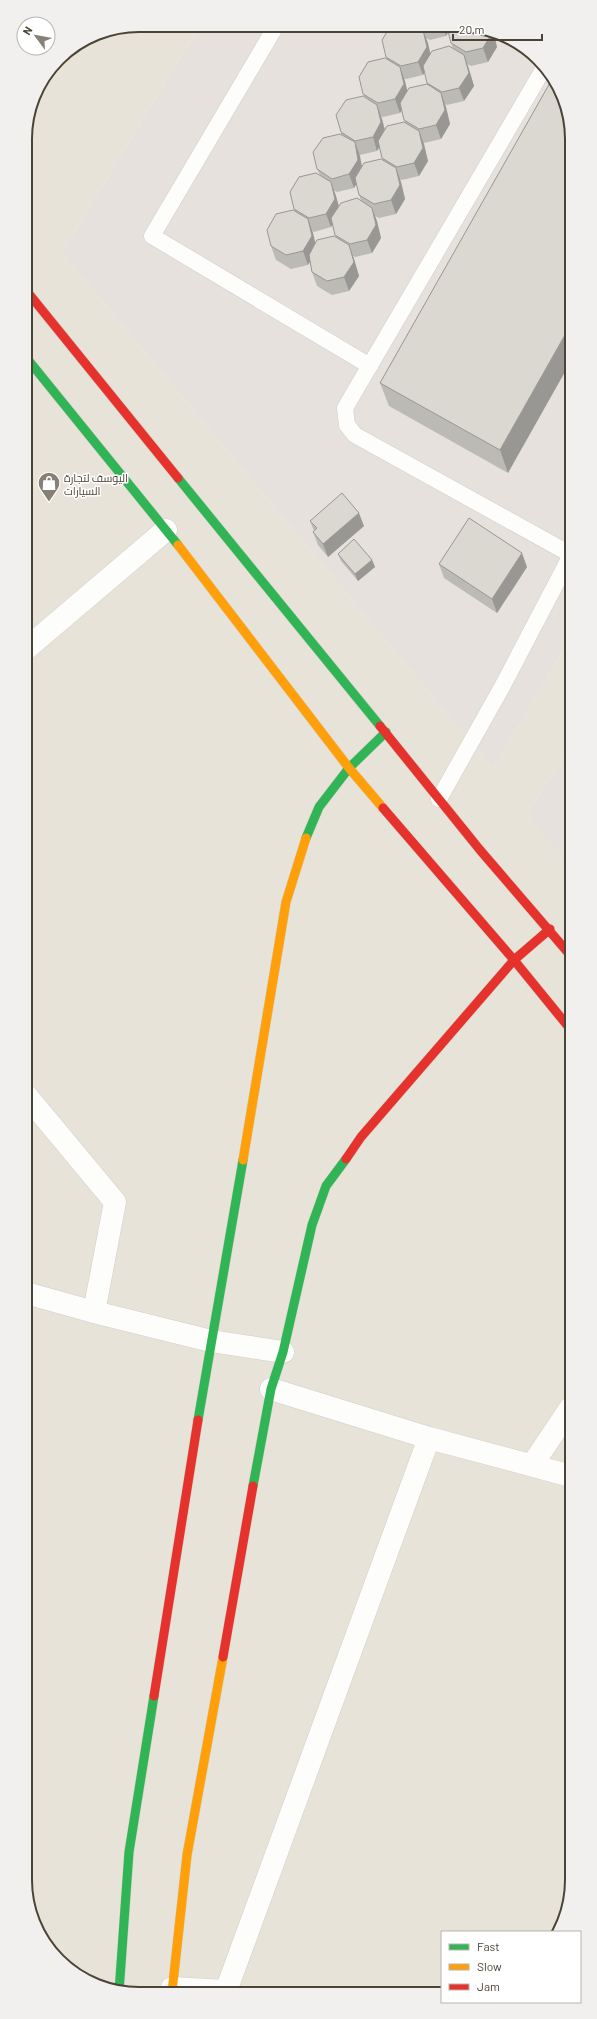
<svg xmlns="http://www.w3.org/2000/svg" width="597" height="2019" viewBox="0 0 597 2019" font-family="Barlow,Cairo,sans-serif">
  <rect width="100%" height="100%" fill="#f3f1ec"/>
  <!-- residential -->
  <polygon fill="#e8e3d9" points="139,25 200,25 62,253 493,769 570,639 571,747 526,815 571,870 572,1888 563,1924 558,1932 442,1932 442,1992 117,1992 58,1961 27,1902 25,131 34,95 58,58 95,34"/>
  <!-- industrial -->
  <g fill="#e6e1dc">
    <polygon points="200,25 481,27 539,58 570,117 570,639 493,769 62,253"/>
    <polygon points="571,747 571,870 526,815"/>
  </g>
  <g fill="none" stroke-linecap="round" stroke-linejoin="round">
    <!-- lane casing -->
    <g stroke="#d1cfc9" stroke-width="17">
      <g id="lane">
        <polyline points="276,26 152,236 370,366"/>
        <polyline points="544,68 345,408 347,425 355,435 570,554"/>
        <polyline points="439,799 502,687 570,557"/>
      </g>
    </g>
    <!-- street casing -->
    <g stroke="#d1cfc9" stroke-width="23">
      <g id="street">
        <polyline points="26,649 166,530"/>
        <polyline points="26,1095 115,1202 94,1312"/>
        <polyline points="26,1293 94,1312 211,1341 283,1352"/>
        <polyline points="271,1389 429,1438 571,1476"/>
        <polyline points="532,1465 571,1407"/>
        <polyline points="172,1988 226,1991"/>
        <polyline points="229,1992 226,1991 429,1438"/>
      </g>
    </g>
    <!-- fast casing -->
    <g stroke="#d3cfc2" stroke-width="10">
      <g id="fast">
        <polyline points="25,356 178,545"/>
        <polyline points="178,478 380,726"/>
        <polyline points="306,838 319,807 349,768 386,732"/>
        <polyline points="198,1420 243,1160"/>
        <polyline points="253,1486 271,1389 283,1352 312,1225 326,1186 346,1159"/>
        <polyline points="119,1992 129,1852 154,1696"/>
      </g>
    </g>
    <!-- slow casing -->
    <g stroke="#d3cfc2" stroke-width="10">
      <g id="slow">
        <polyline points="178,545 349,768 383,808"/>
        <polyline points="243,1160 286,902 306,838"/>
        <polyline points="172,1992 187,1855 223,1657"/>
      </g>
    </g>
    <!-- jam casing -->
    <g stroke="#d3cfc2" stroke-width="10">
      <g id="jam">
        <polyline points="25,289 178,478"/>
        <polyline points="380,726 480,850 571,956"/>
        <polyline points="383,808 514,960 571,1030"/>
        <polyline points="346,1159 361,1137 514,960 550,929"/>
        <polyline points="223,1657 253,1486"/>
        <polyline points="154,1696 198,1420"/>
      </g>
    </g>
    <!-- lane -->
    <use href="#lane" stroke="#fdfdfc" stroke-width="16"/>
    <!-- street -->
    <use href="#street" stroke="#fdfdfc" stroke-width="22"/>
    <!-- fast -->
    <use href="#fast" stroke="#30b455" stroke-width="9"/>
    <!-- slow -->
    <use href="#slow" stroke="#ff9f0a" stroke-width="9"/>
    <!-- jam -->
    <use href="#jam" stroke="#e5322d" stroke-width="9"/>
  </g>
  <!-- wall -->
  <g fill="#bcbab5" fill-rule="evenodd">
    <path d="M 390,27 L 481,27 L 497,47 L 488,62 L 471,66 L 467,64 L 474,86 L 464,101 L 447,105 L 445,104 L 450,124 L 441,139 L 424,143 L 423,142 L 428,161 L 419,176 L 402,180 L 400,179 L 405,199 L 396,214 L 379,218 L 375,216 L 381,238 L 372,253 L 355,257 L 353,256 L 359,276 L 349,291 L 332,295 L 317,286 L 312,272 L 310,261 L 308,265 L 291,269 L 276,260 L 271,246 L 295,211 L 294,209 L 320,175 L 317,169 L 341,135 L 341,132 L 364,97 L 363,94 L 387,60 L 386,57 ZM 448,32 L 453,49 L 430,54 L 426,38 L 430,40 L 446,36 ZM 425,72 L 428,85 L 407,91 L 404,78 L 406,79 L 423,75 ZM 402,110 L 405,123 L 385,129 L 381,116 L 383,117 L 400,113 ZM 379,147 L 383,160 L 362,167 L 359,154 L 360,155 L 377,151 ZM 356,184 L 361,201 L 339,206 L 334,190 L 337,192 L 354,188 ZM 333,224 L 336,237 L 315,243 L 312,230 L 314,232 L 331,227 Z"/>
    <polygon points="551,81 508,473 389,406 380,383"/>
    <polygon points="310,521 364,526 328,557 318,545 313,532 314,531"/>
    <polygon points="338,554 372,560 375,567 358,581 341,561"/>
    <polygon points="439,564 527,567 497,613 444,578"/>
  </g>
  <!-- shaded-wall -->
  <g fill="#999793">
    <polygon points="443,27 452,27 446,36"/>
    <polygon points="423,30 428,43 432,61 423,75 418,62"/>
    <polygon points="492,33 494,34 497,47 488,62 483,48"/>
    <polygon points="464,55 469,69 474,86 464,101 459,88"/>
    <polygon points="400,67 405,81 409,98 400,113 395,99"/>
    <polygon points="441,93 446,107 450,124 441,139 436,125"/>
    <polygon points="377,105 382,119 386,136 377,151 373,137"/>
    <polygon points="419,131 424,144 428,161 419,176 414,163"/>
    <polygon points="355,142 360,156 363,173 354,188 349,174"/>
    <polygon points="396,168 401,182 405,199 396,214 391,200"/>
    <polygon points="331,182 336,196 340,212 331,227 326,214"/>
    <polygon points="372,208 377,221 381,238 372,253 367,240"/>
    <polygon points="308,219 313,233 317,250 308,265 303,251"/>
    <polygon points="349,245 354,259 359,276 349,291 344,277"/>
    <polygon points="570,326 570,363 508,473 500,450"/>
    <polygon points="359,513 364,526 328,557 323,544"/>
    <polygon points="522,553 527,567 497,613 492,599"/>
    <polygon points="372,560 375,567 358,581 355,574"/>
  </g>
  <!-- building -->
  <g fill="#dbd8d2" stroke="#999793">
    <polygon points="390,27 418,27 423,30 427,47 418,62 401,66 386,57 382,40"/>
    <polygon points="447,27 481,27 492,33 483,48 466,52 451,43"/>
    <polygon points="449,46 464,55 469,73 459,88 442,92 427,83 423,66 432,51"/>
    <polygon points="385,58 400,67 404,84 395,99 378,103 363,94 359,77 368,62"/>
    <polygon points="551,81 570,117 570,326 500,450 380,383"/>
    <polygon points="427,84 441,93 445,110 436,125 419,129 404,120 400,103 409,88"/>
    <polygon points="363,96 377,105 381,122 373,137 355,141 341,132 336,115 346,100"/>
    <polygon points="404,122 419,131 423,148 414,163 397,167 382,158 378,141 387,126"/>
    <polygon points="340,134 355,142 358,160 349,174 332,179 317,169 313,152 323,138"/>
    <polygon points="381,159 396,168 400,185 391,200 374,204 359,195 355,178 364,163"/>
    <polygon points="316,173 331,182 335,199 326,214 309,218 294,209 290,192 299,177"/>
    <polygon points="357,198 372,208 376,225 367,240 350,244 335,235 331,218 341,203"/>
    <polygon points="293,210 308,219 312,236 303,251 286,255 271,246 267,230 276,214"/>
    <polygon points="334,236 349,245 354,262 344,277 327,281 312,272 309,255 317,240"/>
    <polygon points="342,493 359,513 323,544 313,532 317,528 310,521"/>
    <polygon points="469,518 522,553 492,599 439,564"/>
    <polygon points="354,539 372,560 355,574 338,554"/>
  </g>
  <!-- icons -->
  <defs>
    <g id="shop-pin" transform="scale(1.15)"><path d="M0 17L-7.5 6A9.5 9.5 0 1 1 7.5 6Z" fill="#868076" stroke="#fff"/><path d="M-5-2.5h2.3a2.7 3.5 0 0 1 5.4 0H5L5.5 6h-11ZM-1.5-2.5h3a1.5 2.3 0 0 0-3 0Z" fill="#fff"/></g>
  </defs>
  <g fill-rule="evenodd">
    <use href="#shop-pin" x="49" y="483"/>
  </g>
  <g text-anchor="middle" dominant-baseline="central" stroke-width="3" stroke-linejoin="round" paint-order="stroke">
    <!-- poi labels -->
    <g font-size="11" fill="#4b4336" stroke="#fff" text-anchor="start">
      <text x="64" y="477">اليوسف لتجارة<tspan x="64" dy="13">السيارات</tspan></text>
    </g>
  </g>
  <!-- crop -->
  <path d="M0 0H597V2019H0ZM139 32H458A107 107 0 0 1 565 139V1880A107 107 0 0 1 458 1987H139A107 107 0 0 1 32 1880V139A107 107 0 0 1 139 32Z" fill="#f1f0ef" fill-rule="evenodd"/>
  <path fill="none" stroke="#4b4336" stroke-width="2" d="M139 32H458A107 107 0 0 1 565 139V1880A107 107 0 0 1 458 1987H139A107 107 0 0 1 32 1880V139A107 107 0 0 1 139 32Z"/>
  <!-- legend -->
  <rect x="441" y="1931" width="140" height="72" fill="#ffffff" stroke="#b7b4af"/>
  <rect x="449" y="1944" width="20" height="6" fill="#30b455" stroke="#b7b4af"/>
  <text x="477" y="1951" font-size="12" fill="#4b4336">Fast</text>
  <rect x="449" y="1964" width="20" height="6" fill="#ff9f0a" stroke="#b7b4af"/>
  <text x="477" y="1971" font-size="12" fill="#4b4336">Slow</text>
  <rect x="449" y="1984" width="20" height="6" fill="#e5322d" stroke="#b7b4af"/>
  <text x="477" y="1991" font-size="12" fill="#4b4336">Jam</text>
  <!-- north arrow -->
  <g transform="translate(36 36) rotate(302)"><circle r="19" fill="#ffffff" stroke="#b7b4af"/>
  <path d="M0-3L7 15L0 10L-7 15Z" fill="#868076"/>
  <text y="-6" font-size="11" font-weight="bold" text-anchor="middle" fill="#4b4336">N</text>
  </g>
  <!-- scale -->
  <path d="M453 34v6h89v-6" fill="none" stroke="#4b4336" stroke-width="2"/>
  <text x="459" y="34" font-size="12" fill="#4b4336" stroke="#ffffff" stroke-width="3" paint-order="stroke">20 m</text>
</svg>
